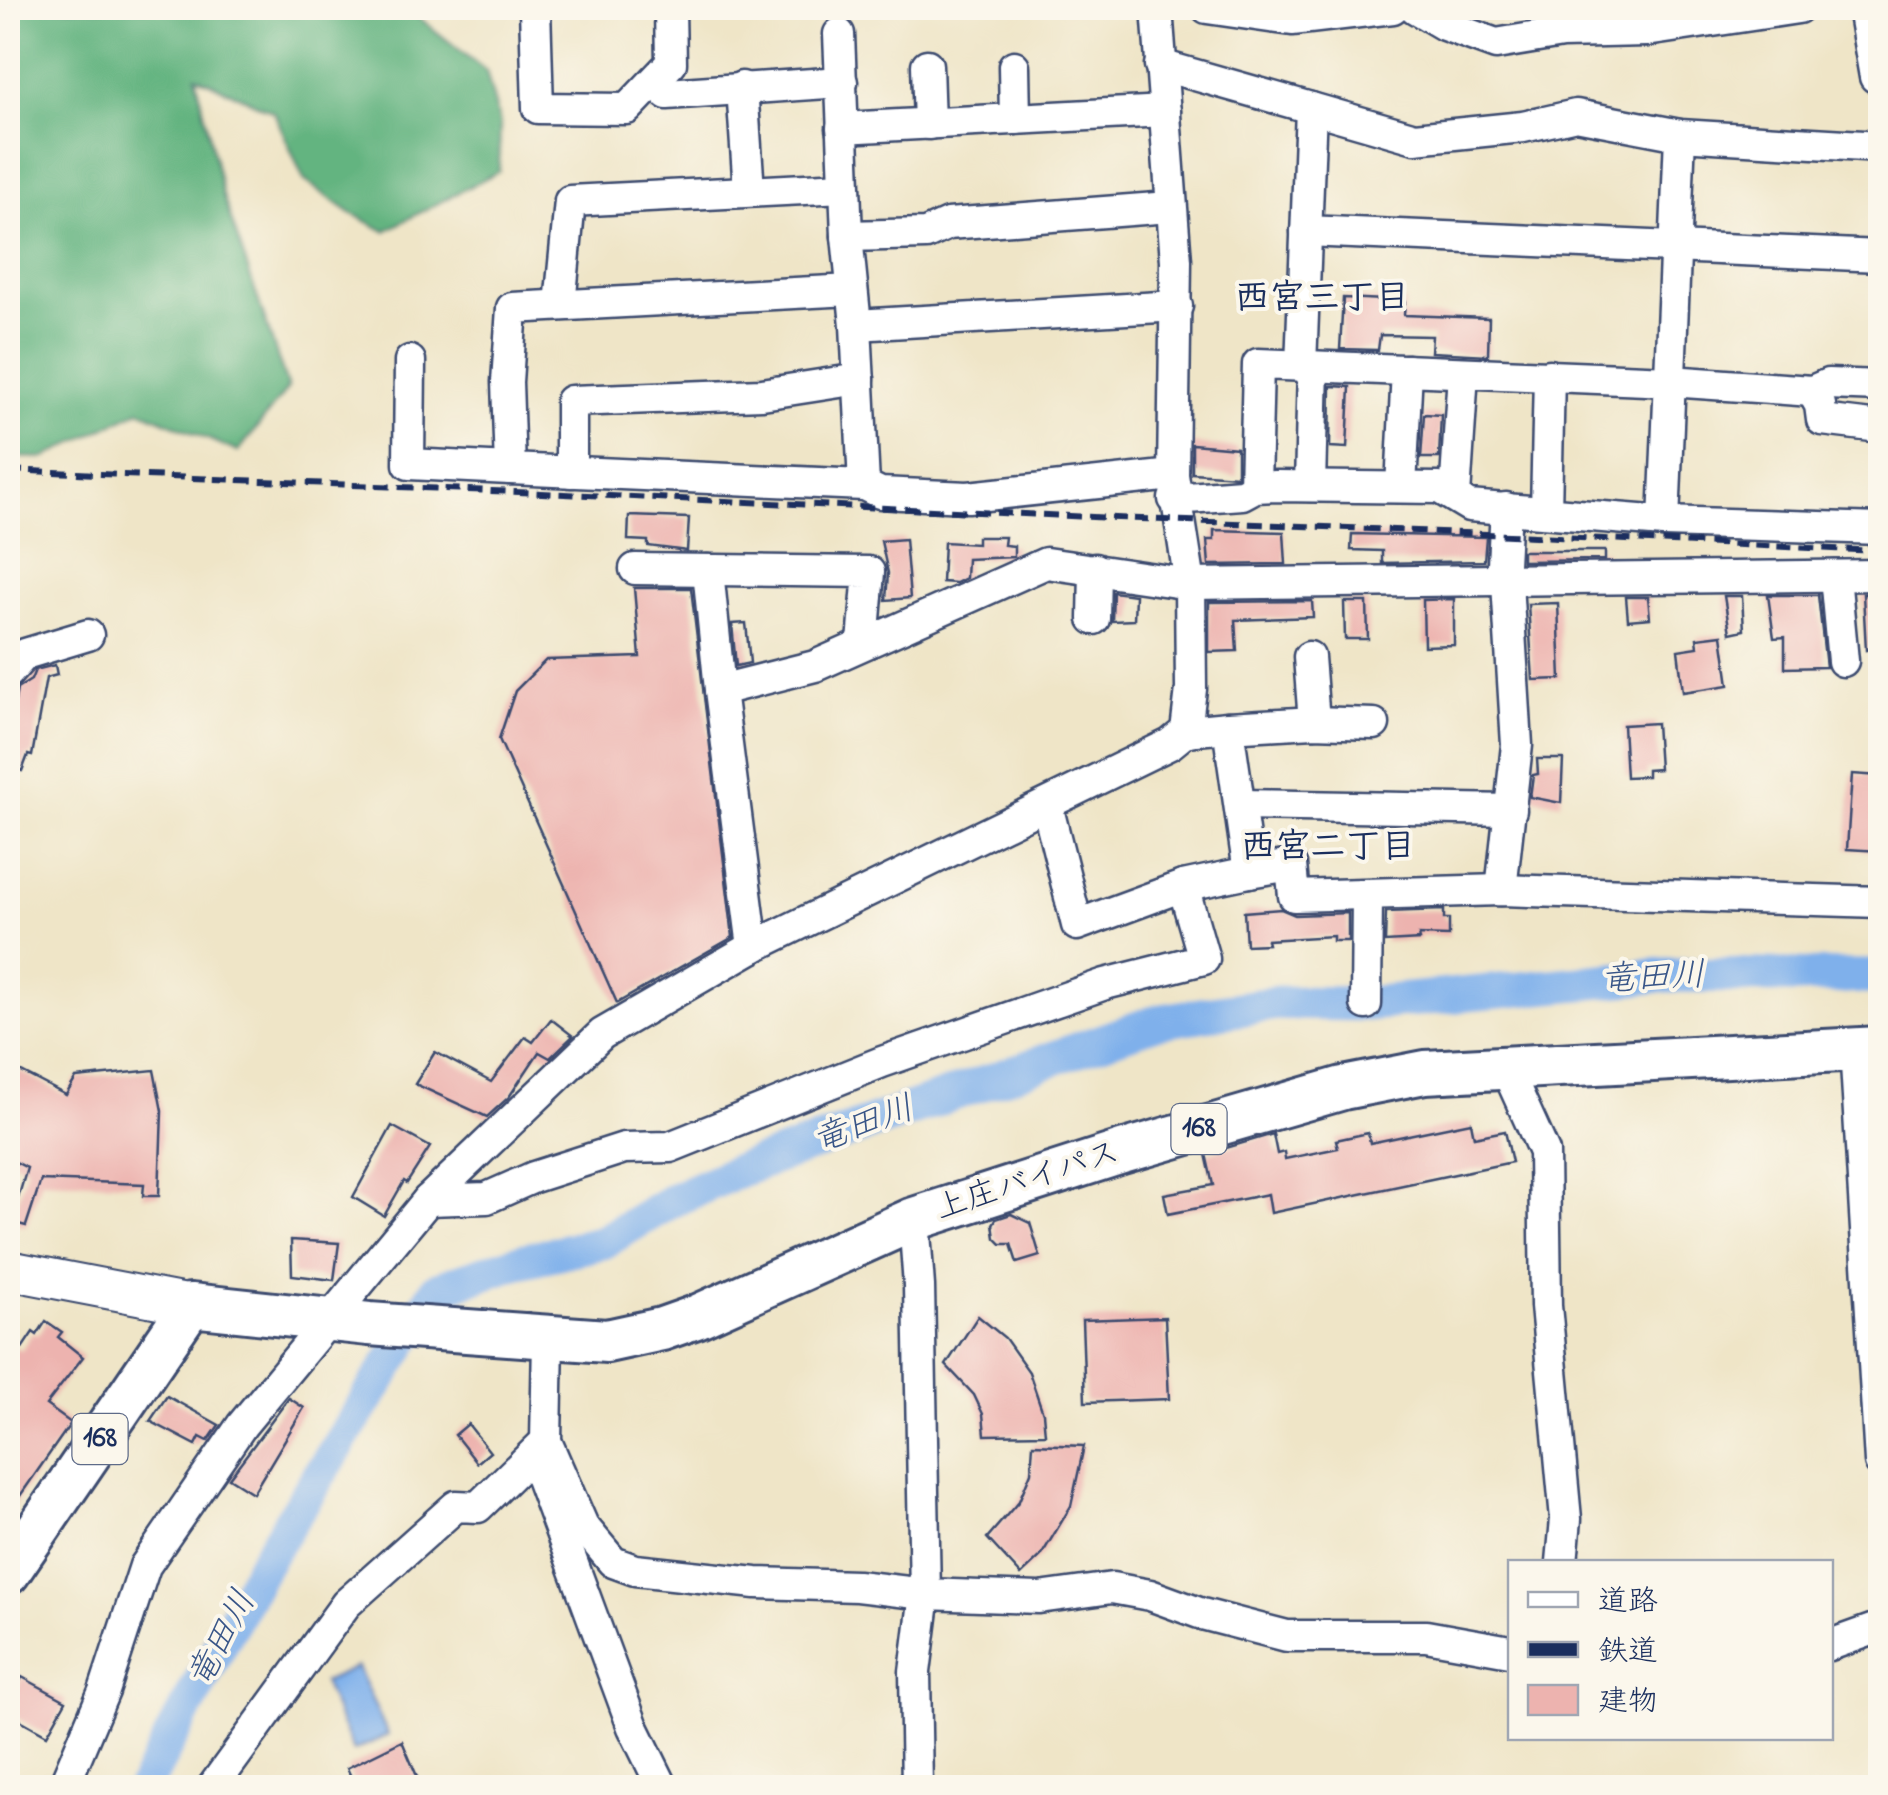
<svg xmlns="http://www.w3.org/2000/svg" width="1888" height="1795" viewBox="0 0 1888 1795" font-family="'Indie Flower','Klee One',sans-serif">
  <rect width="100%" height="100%" fill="#fbf7ec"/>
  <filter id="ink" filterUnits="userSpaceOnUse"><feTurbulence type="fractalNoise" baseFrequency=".01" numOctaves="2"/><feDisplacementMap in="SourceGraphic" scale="20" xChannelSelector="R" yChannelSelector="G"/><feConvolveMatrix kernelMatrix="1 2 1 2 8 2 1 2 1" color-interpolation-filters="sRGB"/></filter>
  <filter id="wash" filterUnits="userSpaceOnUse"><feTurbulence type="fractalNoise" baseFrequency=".0048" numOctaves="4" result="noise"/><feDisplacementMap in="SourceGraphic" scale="40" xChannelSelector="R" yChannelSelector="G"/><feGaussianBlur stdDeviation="2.25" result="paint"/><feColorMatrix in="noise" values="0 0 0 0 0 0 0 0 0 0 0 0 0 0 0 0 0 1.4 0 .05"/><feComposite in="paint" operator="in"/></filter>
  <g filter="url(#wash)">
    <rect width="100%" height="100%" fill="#efe5c7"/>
    <!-- forest -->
    <polygon fill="#63b480" stroke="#3f726f" stroke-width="2.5" points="8,8 407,8 486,71 500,124 499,171 385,231 349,212 304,180 274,112 196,76 223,196 288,388 238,452 140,410 44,458 8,457"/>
    <!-- water -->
    <polygon fill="#7fb0eb" stroke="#4d70a4" stroke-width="2.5" points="357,1667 388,1735 353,1751 323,1682"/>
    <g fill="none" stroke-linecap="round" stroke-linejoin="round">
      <!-- river -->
      <polyline stroke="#7fb0eb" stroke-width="35" points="144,1788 263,1564 437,1289 516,1262 603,1242 673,1200 740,1170 1155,1022 1277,1003 1366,1004 1664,975 1880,977"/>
    </g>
    <g id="blocks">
      <!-- building -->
      <g fill="#edb3af">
        <polygon points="1343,298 1405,301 1404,315 1489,318 1488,355 1431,352 1432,336 1380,335 1378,350 1340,349"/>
        <polygon points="1331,386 1350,387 1347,448 1330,447"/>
        <polygon points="1424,414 1441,415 1439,458 1421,458"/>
        <polygon points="1192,444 1237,448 1237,476 1192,473"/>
        <polygon points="629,516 689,518 687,551 648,546 648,541 628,540"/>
        <polygon points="1214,530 1284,532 1286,564 1209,565 1207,540 1214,540"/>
        <polygon points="1352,534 1486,537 1484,561 1382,563 1382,551 1351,550"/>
        <polygon points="977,537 1005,537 1004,545 1014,546 1014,557 967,559 966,578 956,583 942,582 944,542 977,544"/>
        <polygon points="905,539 910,598 886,600 888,573 881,541"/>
        <polygon points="1522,551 1605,551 1605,560 1522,561"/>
        <polygon points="634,588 691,588 733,937 617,1003 499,739 515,691 546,660 640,657"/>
        <polygon points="1113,592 1135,595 1134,620 1112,621"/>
        <polygon points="1863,594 1880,594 1880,648 1866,650"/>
        <polygon points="1768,595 1818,595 1826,667 1785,668 1785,637 1774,638"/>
        <polygon points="1724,596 1742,596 1744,630 1730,633"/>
        <polygon points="1626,597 1648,597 1650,618 1628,620"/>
        <polygon points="1454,599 1454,645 1424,646 1423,600"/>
        <polygon points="1312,601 1313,617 1235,620 1237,651 1209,652 1209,602"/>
        <polygon points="1344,602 1367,602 1368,639 1345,639"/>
        <polygon points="1558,603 1561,679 1533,680 1528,604"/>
        <polygon points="746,623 750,663 736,666 732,624"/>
        <polygon points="1722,635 1729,685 1683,692 1678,650 1698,647 1697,638"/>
        <polygon points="55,665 57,675 46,678 32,756 28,755 22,771 8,768 8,712 13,713 17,689 31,680 35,670"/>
        <polygon points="1656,723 1659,769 1647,770 1647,776 1626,777 1623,725"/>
        <polygon points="1537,759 1563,759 1561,803 1530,797 1533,775 1538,774"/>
        <polygon points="1852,774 1880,776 1880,851 1847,849"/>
        <polygon points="1281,909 1295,915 1348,913 1348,941 1333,941 1333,936 1267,940 1268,944 1246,945 1244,912"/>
        <polygon points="1444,910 1444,919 1449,919 1449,936 1419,935 1420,940 1385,942 1386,912"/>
        <polygon points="551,1019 573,1036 550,1058 539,1052 509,1097 487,1117 415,1084 435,1052 491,1082 525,1037 533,1042"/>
        <polygon points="8,1065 66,1095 76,1078 154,1070 162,1111 159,1196 143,1196 144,1184 41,1180 26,1226 11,1222 27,1168 8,1158"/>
        <polygon points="1471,1122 1474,1137 1505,1131 1512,1162 1271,1213 1268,1194 1168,1214 1164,1194 1213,1185 1206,1154 1273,1134 1277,1154 1284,1152 1285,1159 1338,1148 1336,1140 1368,1133 1370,1143"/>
        <polygon points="392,1126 430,1147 407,1183 404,1181 384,1216 353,1197"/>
        <polygon points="1011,1214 1030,1223 1040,1256 1017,1263 1011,1244 1001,1244 995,1238 993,1224 996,1219"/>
        <polygon points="291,1240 339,1243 334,1280 292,1275"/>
        <polygon points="978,1316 1005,1338 1029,1372 1043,1413 1045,1434 985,1435 983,1414 974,1395 946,1365"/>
        <polygon points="1165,1317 1169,1399 1085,1402 1082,1320"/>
        <polygon points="46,1321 62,1332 58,1337 83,1357 46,1405 71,1423 8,1513 8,1345 21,1350 33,1332 37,1335"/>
        <polygon points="167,1396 219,1425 208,1441 200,1437 196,1445 150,1421"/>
        <polygon points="289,1398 304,1408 253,1493 229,1478"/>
        <polygon points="468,1424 490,1452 477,1463 455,1435"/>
        <polygon points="1033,1444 1084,1446 1071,1506 1041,1556 1021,1575 987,1538 1019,1501 1031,1472"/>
        <polygon points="22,1677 66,1701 47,1735 8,1713 8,1705"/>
        <polygon points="402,1741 422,1788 356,1788 347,1768"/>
      </g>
    </g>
  </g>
  <g filter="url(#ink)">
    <use href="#blocks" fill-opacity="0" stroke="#3b4a6e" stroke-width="2.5"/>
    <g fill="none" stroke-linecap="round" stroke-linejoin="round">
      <!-- minor casing -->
      <g stroke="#3b4a6e" stroke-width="35">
        <g id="minor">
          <polyline points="535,8 538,108 627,109 671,63 670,8"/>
          <polyline points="1207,8 1292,20 1393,8"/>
          <polyline points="1415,8 1444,25 1496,44 1562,33 1646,31 1648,8"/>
          <polyline points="1863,8 1875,77"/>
          <polyline points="1646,31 1798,8"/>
          <polyline points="839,34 847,236 856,325 864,485"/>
          <polyline points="927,65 929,124"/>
          <polyline points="1160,65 1311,108 1301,366"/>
          <polyline points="1014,66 1015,119"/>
          <polyline points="742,87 749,191"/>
          <polyline points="667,94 842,82"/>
          <polyline points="1311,108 1415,138 1523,127 1576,115 1680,135 1880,147"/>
          <polyline points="842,128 1165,111"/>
          <polyline points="1306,231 1880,256"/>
          <polyline points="847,236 926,234 948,224 1170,207"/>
          <polyline points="852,290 512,308 507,382 510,469 864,485 880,493 968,497 1173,475"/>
          <polyline points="560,305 570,201 844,187"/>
          <polyline points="856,325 1177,306"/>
          <polyline points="410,361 409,464 510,469"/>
          <polyline points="1812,391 1820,405 1822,420 1880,427"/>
          <polyline points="571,472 571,401 762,394 859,379"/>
          <polyline points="1310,486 1313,367"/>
          <polyline points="1255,487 1258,364 1670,381 1812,391 1828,384 1880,386"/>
          <polyline points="1401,487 1407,370"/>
          <polyline points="1455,496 1463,373"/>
          <polyline points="1174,499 1242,494 1255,487 1276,486 1439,488 1469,506 1664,522 1880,529"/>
          <polyline points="1546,511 1549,375"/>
          <polyline points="1664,522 1680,135"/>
          <polyline points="635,569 869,572 863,643"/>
          <polyline points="708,570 720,690 753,947"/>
          <polyline points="1835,576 1843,661"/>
          <polyline points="1502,583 1506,508"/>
          <polyline points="1094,619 1095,569"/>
          <polyline points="1309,657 1314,722"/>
          <polyline points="8,673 25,654 88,635"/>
          <polyline points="720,690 815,666 1046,563 1190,584 1880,575"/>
          <polyline points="1228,727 1314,722 1374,724"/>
          <polyline points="1186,731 1228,727 1249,872 1291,865 1294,896 1501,890 1880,902"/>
          <polyline points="1047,805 1077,925 1183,886 1249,872"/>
          <polyline points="1241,805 1511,810"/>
          <polyline points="1501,890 1517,745 1507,583"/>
          <polyline points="1366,1004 1367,896"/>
          <polyline points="1855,1047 1880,1462"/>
          <polyline points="1506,1068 1544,1152 1546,1306 1566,1519 1562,1562"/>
          <polyline points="428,1200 487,1198 534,1177 624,1148 670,1147 882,1062 1105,984 1204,959 1183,886"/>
          <polyline points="914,1219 919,1286 925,1594 915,1672 917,1788"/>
          <polyline points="548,1339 546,1441 583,1526 613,1562 635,1570 756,1583 857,1586 925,1594 1039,1598 1112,1588 1150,1595 1202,1614 1287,1636 1426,1636 1510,1651"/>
          <polyline points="538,1470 633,1727 663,1788"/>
          <polyline points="1830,1645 1880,1627"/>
          <polyline points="63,1788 104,1691 145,1566 242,1425 428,1200 602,1034 753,947 1170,744 1186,731 1191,689 1190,584 1173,475 1176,261 1157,8"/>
          <polyline points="212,1788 346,1604 456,1506 478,1507 546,1441"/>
        </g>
      </g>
      <!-- major casing -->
      <g stroke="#3b4a6e" stroke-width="42">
        <polyline id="major" points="8,1270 191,1305"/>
      </g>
      <!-- highway casing -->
      <g stroke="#3b4a6e" stroke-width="48">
        <polyline id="highway" points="8,1573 191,1305 369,1324 607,1341 662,1329 696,1317 914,1219 1122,1152 1343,1088 1425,1072 1880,1048"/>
      </g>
      <!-- minor -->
      <use href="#minor" stroke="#fff" stroke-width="30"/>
      <!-- major -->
      <use href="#major" stroke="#fff" stroke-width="38"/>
      <!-- highway -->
      <use href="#highway" stroke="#fff" stroke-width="42"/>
      <!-- rail -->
      <polyline stroke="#1b2f5e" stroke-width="6" stroke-dasharray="15 8" stroke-linecap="butt" points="8,470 1880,551"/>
    </g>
  </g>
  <g text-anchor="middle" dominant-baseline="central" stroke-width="8" stroke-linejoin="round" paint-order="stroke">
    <!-- shield labels -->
    <g fill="#fbf7ec" stroke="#5e6b89" stroke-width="2.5">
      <rect x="1171.5" y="1104" width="55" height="50" rx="8"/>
      <rect x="72.5" y="1414" width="55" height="50" rx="8"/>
    </g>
    <g font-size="30" font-weight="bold" fill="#1b2f5e">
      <text x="1199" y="1129">168</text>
      <text x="100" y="1439">168</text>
    </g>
    <!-- street labels -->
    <g font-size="32" fill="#1b2f5e" stroke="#fbf7ec">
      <text transform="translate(1028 1182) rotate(-18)">上庄バイパス</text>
    </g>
    <!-- neighbourhood labels -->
    <g font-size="35" font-weight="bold" fill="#1b2f5e" stroke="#fbf7ec">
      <text x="1322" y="299">西宮三丁目</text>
      <text x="1328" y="848">西宮二丁目</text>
    </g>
    <!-- water labels -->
    <g font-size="35" font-style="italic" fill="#395688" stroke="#fbf7ec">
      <text transform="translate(1653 979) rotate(-3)">竜田川</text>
      <text transform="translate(864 1126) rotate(-20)">竜田川</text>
      <text transform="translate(223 1640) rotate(-62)">竜田川</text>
    </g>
  </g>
  <!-- margin -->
  <rect width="1888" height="1795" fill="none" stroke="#fbf7ec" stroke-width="40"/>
  <!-- legend -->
  <rect x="1508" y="1560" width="325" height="180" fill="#fbf7ec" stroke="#a1a7b3" stroke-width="2.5"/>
  <rect x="1528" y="1592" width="50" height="15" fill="#ffffff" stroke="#a1a7b3" stroke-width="2.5"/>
  <text x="1598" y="1610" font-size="30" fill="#1b2f5e">道路</text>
  <rect x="1528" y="1642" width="50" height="15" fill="#1b2f5e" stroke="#a1a7b3" stroke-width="2.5"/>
  <text x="1598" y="1660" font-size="30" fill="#1b2f5e">鉄道</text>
  <rect x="1528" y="1685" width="50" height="30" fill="#edb3af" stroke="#a1a7b3" stroke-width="2.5"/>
  <text x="1598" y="1710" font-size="30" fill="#1b2f5e">建物</text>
</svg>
